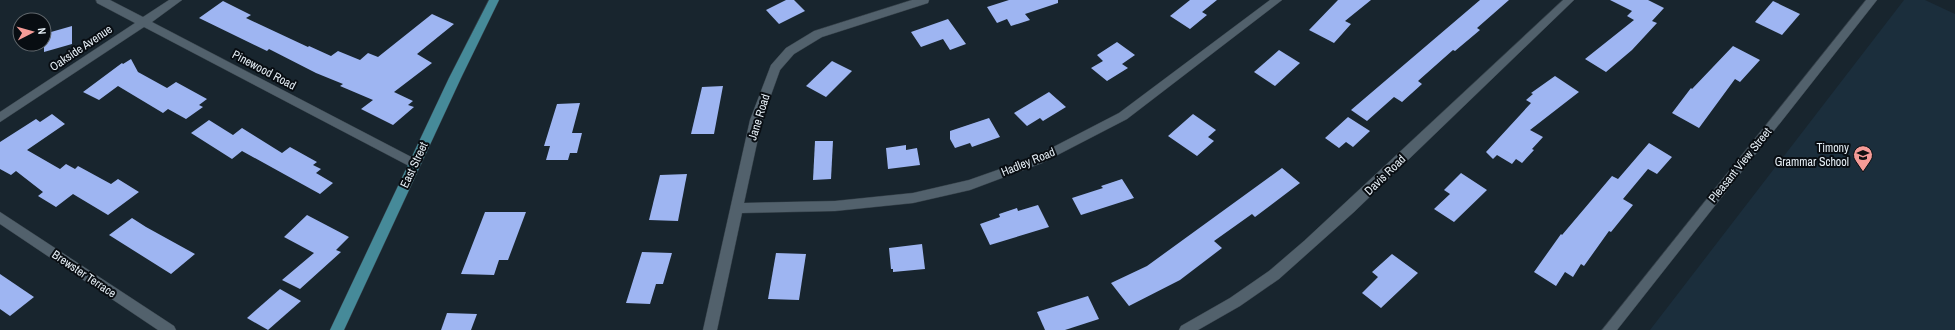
<svg xmlns="http://www.w3.org/2000/svg" width="1955" height="330" viewBox="0 0 1955 330" font-family="'Archivo Narrow',sans-serif">
  <rect width="100%" height="100%" fill="#18252e"/>
  <!-- built -->
  <polygon fill="#1b2e3c" points="1904,0 1925,0 1955,14 1955,330 1650,330"/>
  <!-- building -->
  <g fill="#9eb5f2">
    <polygon points="786,0 794,0 805,11 779,24 766,10"/>
    <polygon points="1009,0 1058,0 1058,3 1025,14 1030,20 1011,26 1007,19 997,23 987,7"/>
    <polygon points="1190,0 1217,0 1202,12 1207,15 1190,29 1170,16"/>
    <polygon points="1338,0 1371,0 1345,21 1351,24 1334,43 1309,30"/>
    <polygon points="1480,0 1509,0 1477,28 1480,30 1455,51 1453,50 1418,81 1422,84 1402,102 1394,97 1367,121 1351,110"/>
    <polygon points="1610,0 1648,0 1664,8 1652,21 1657,23 1632,50 1606,72 1585,59 1634,20 1627,16 1632,11"/>
    <polygon points="223,1 251,15 246,18 308,47 309,46 331,56 338,51 360,60 368,53 378,57 432,14 454,24 417,54 432,63 394,92 413,101 408,105 414,107 393,125 361,109 373,100 340,86 343,84 316,73 269,49 267,51 199,18"/>
    <polygon points="1773,1 1800,14 1782,35 1755,22"/>
    <polygon points="948,19 966,44 950,50 943,39 921,47 911,32"/>
    <polygon points="72,26 72,44 44,52 44,34"/>
    <polygon points="1117,42 1135,55 1122,64 1128,68 1107,81 1091,68 1103,61 1097,55"/>
    <polygon points="1733,46 1760,60 1740,82 1735,79 1699,128 1672,113 1691,88 1692,89"/>
    <polygon points="1279,50 1300,63 1275,86 1254,72"/>
    <polygon points="131,59 138,72 167,88 176,82 207,99 199,105 203,107 186,119 168,109 163,113 118,86 99,100 83,92 122,63 123,64"/>
    <polygon points="832,61 852,71 826,97 806,86"/>
    <polygon points="1555,76 1579,92 1530,130 1543,137 1532,149 1534,150 1522,163 1516,159 1512,164 1497,155 1493,159 1486,152 1531,103 1526,100 1533,94 1531,93"/>
    <polygon points="723,86 714,134 691,134 702,87"/>
    <polygon points="1049,92 1066,107 1043,121 1040,118 1027,126 1014,113"/>
    <polygon points="580,103 572,133 582,133 577,153 570,153 568,160 546,160 550,146 544,146 557,104"/>
    <polygon points="52,114 65,124 27,150 60,169 66,164 75,169 78,166 111,184 118,179 139,192 108,215 73,194 56,207 38,196 43,192 16,171 11,175 0,169 0,142 36,119 40,122"/>
    <polygon points="1193,114 1216,130 1208,137 1214,141 1197,156 1168,136"/>
    <polygon points="1348,117 1370,131 1353,147 1346,142 1339,148 1325,138"/>
    <polygon points="989,118 1000,137 972,147 970,143 955,148 950,139 950,131"/>
    <polygon points="209,120 233,135 242,128 282,153 290,147 317,162 313,165 321,169 316,173 333,183 320,194 242,151 232,159 191,133"/>
    <polygon points="815,141 833,141 831,179 813,180"/>
    <polygon points="1649,143 1672,157 1657,174 1648,169 1623,199 1633,205 1611,232 1609,231 1584,266 1581,264 1573,277 1565,272 1556,286 1534,272 1561,234 1562,235 1612,176 1618,179"/>
    <polygon points="906,145 906,150 917,148 920,165 888,169 886,148"/>
    <polygon points="1282,168 1300,183 1255,217 1252,214 1214,241 1222,248 1180,280 1129,306 1111,283 1147,266"/>
    <polygon points="1461,173 1487,190 1454,222 1434,209 1450,194 1444,190"/>
    <polygon points="687,174 678,221 649,220 660,175"/>
    <polygon points="1122,179 1134,198 1081,215 1072,198 1103,188 1101,186"/>
    <polygon points="1038,205 1049,227 990,245 980,224 1000,217 999,214 1017,208 1018,211"/>
    <polygon points="485,212 526,212 508,260 499,260 494,275 461,274"/>
    <polygon points="307,215 349,237 336,250 341,252 300,289 282,280 314,253 284,237"/>
    <polygon points="132,218 146,227 195,254 171,274 109,235"/>
    <polygon points="922,244 925,269 893,272 893,269 891,269 889,248"/>
    <polygon points="642,252 672,253 663,284 656,284 650,304 626,303"/>
    <polygon points="776,253 806,254 799,300 768,299"/>
    <polygon points="1392,254 1418,273 1381,308 1362,293 1378,277 1372,272"/>
    <polygon points="0,274 34,297 10,316 0,309"/>
    <polygon points="280,289 301,301 268,330 247,318"/>
    <polygon points="1088,296 1099,319 1065,330 1045,330 1037,312"/>
    <polygon points="447,313 477,314 471,330 441,330"/>
  </g>
  <g fill="none" stroke-linecap="round" stroke-linejoin="round">
    <!-- minor casing -->
    <g stroke="#343f47" stroke-width="1">
      <g id="minor">
        <polygon points="96,0 110,0 143,17 169,0 182,0 152,22 419,161 421,164 419,167 411,167 144,27 0,122 0,112 135,23 97,3"/>
        <polygon points="912,0 929,0 928,3 822,37 794,54 780,70 762,120 744,203 835,201 913,193 969,180 1034,157 1119,113 1270,0 1282,0 1127,119 1042,163 970,190 913,203 835,211 742,213 717,330 703,330 750,120 771,65 786,48 814,31"/>
        <polygon points="1563,0 1574,0 1354,212 1279,279 1240,306 1198,330 1179,330 1181,326 1230,298 1269,271 1304,241"/>
        <polygon points="1866,0 1877,0 1617,330 1602,330"/>
        <polygon points="0,212 174,326 176,330 158,330 0,224"/>
      </g>
    </g>
    <!-- major casing -->
    <g stroke="#343f47" stroke-width="1">
      <polygon id="major" points="489,0 499,0 461,78 344,330 330,330 449,78"/>
    </g>
    <!-- minor -->
    <use href="#minor" fill="#52616c" fill-rule="evenodd"/>
    <!-- major -->
    <use href="#major" fill="#468a99" fill-rule="evenodd"/>
  </g>
  <!-- icons -->
  <defs>
    <g id="school-pin" transform="scale(1)"><path d="M0 17L-7.5 6A9.5 9.5 0 1 1 7.5 6Z" fill="#f59b97" stroke="#080d12"/><path d="M0-5L7-2L0 1L-7-2ZM-4 1L0 2.5L4 1V4Q0 6-4 4Z" fill="#111"/></g>
  </defs>
  <g fill-rule="evenodd">
    <use href="#school-pin" x="1863" y="155"/>
  </g>
  <g text-anchor="middle" dominant-baseline="central" stroke-width="4" stroke-linejoin="round" paint-order="stroke">
    <!-- street labels -->
    <g font-size="12" fill="#e4edf4" stroke="#080d12">
      <text transform="translate(81 48) rotate(-34)">Oakside Avenue</text>
      <text transform="translate(264 70) rotate(28)">Pinewood Road</text>
      <text transform="translate(759 117) rotate(-73)">Jane Road</text>
      <text transform="translate(1028 162) rotate(-22)">Hadley Road</text>
      <text transform="translate(414 165) rotate(-65)">East Street</text>
      <text transform="translate(1740 165) rotate(-51)">Pleasant View Street</text>
      <text transform="translate(1385 175) rotate(-44)">Davis Road</text>
      <text transform="translate(84 274) rotate(34)">Brewster Terrace</text>
    </g>
    <!-- poi labels -->
    <g font-size="12" fill="#e4edf4" stroke="#080d12" text-anchor="end">
      <text x="1849" y="148">Timony<tspan x="1849" dy="14">Grammar School</tspan></text>
    </g>
  </g>
  <!-- north arrow -->
  <g transform="translate(32 32) rotate(84)"><circle r="19" fill="#080d12" stroke="#60676c"/>
  <path d="M0-3L7 15L0 10L-7 15Z" fill="#f59b97"/>
  <text y="-6" font-size="11" font-weight="bold" text-anchor="middle" fill="#e4edf4">N</text>
  </g>
</svg>
